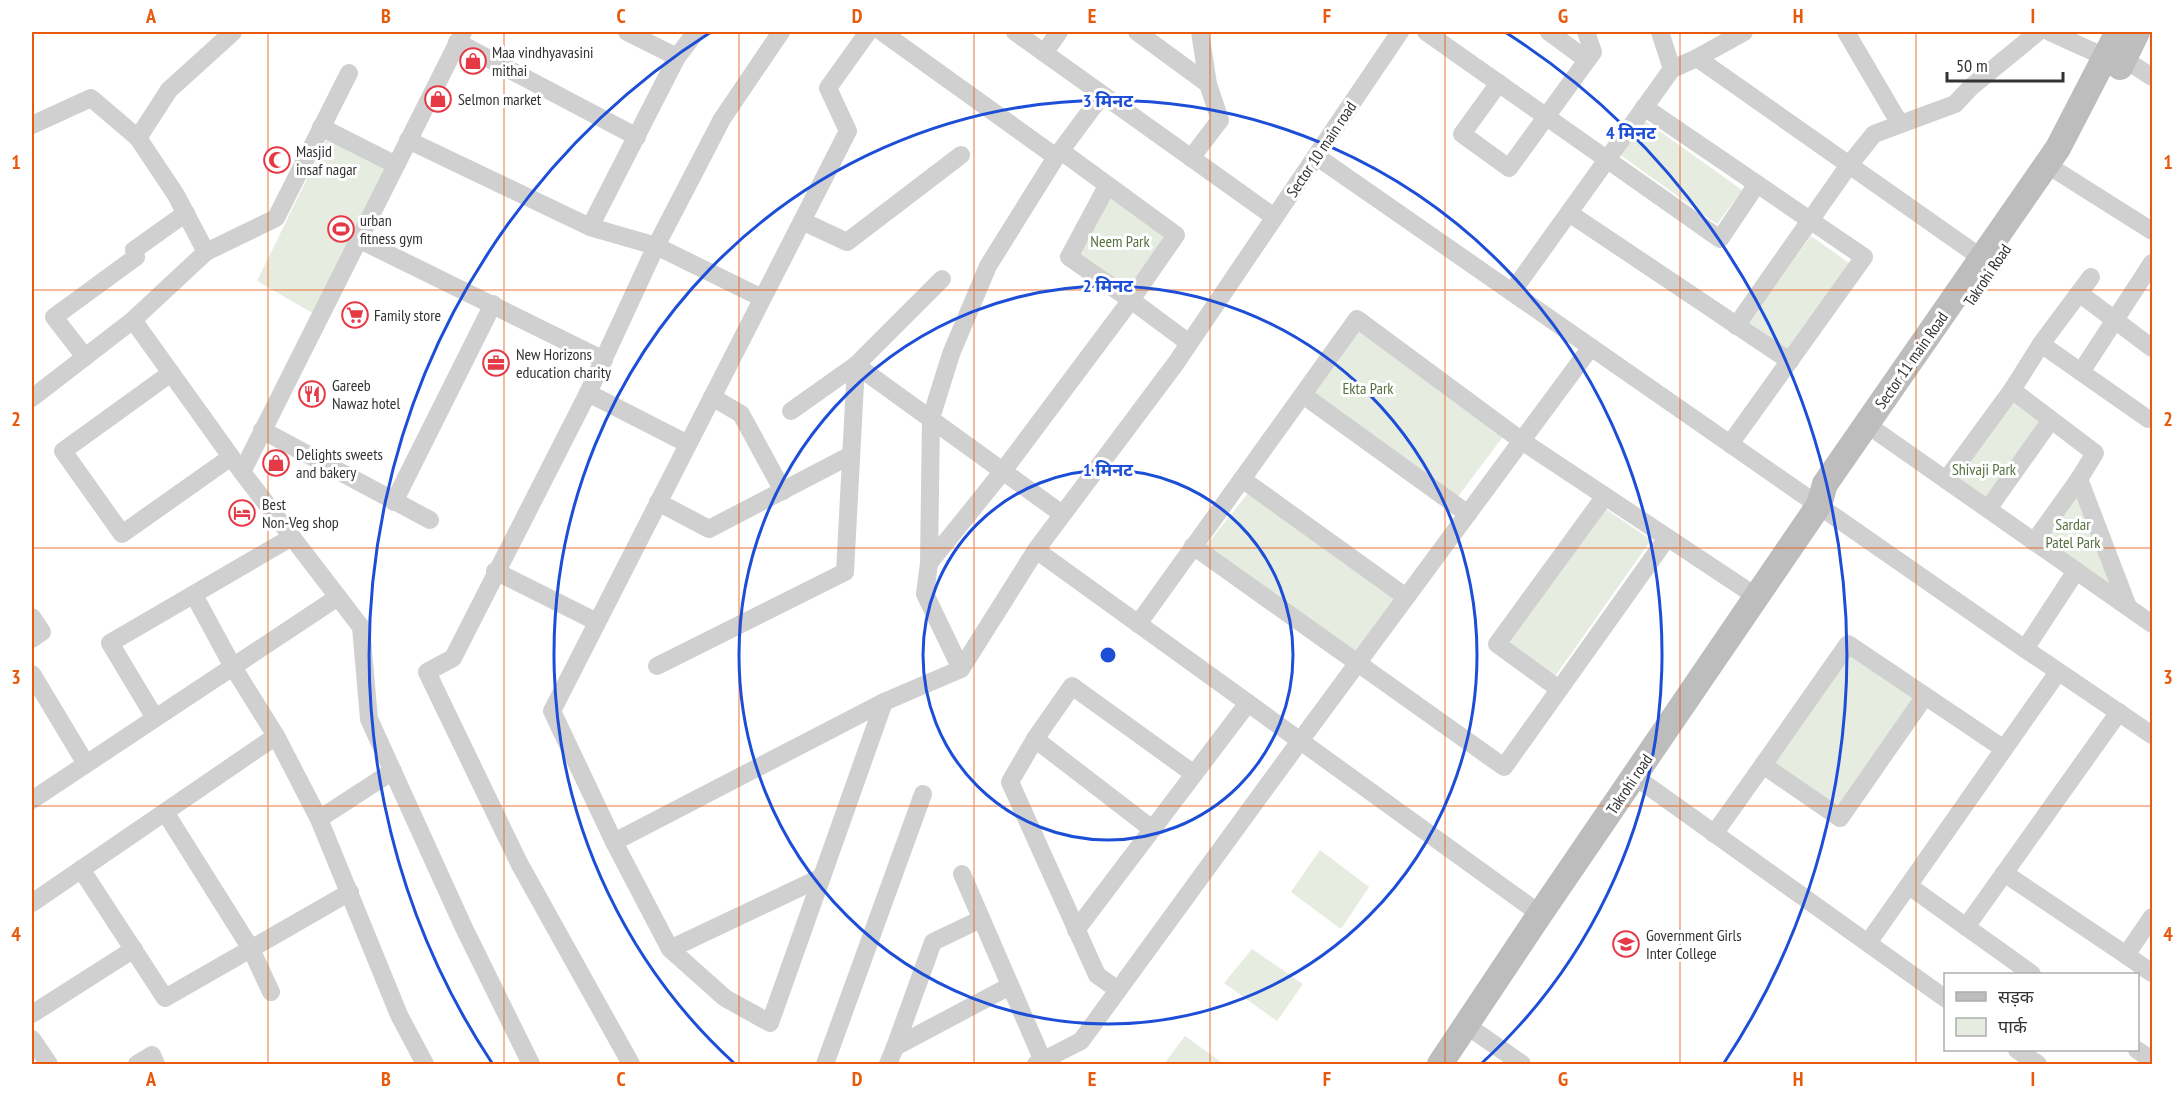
<svg xmlns="http://www.w3.org/2000/svg" width="2184" height="1096" viewBox="0 0 2184 1096" font-family="'PT Sans Narrow','Noto Sans Devanagari',sans-serif">
  <rect width="100%" height="100%" fill="#fff"/>
  <!-- green -->
  <g fill="#e6ecdf">
    <polygon points="1644,120 1742,190 1717,224 1619,154"/>
    <polygon points="328,136 387,169 316,315 257,281"/>
    <polygon points="1108,189 1169,233 1128,291 1073,255"/>
    <polygon points="1811,236 1849,263 1787,349 1749,322"/>
    <polygon points="1358,324 1505,434 1453,503 1305,398"/>
    <polygon points="2013,396 2043,418 1987,499 1955,475"/>
    <polygon points="2078,486 2119,591 2042,539"/>
    <polygon points="1249,492 1395,599 1356,652 1205,547"/>
    <polygon points="1606,509 1651,540 1556,675 1507,644"/>
    <polygon points="1851,653 1915,696 1839,810 1773,764"/>
    <polygon points="1320,850 1369,887 1341,929 1291,892"/>
    <polygon points="1252,949 1303,984 1277,1021 1224,983"/>
    <polygon points="1185,1036 1224,1064 1164,1064"/>
  </g>
  <g fill="none" stroke-linecap="round" stroke-linejoin="round">
    <!-- street -->
    <g stroke="#d0d0d0" stroke-width="18">
      <polyline points="627,32 677,57"/>
      <polyline points="868,32 828,88 848,131 552,711 614,842 670,949 725,998 770,1023 884,702"/>
      <polyline points="882,32 1056,157"/>
      <polyline points="1015,32 1274,217"/>
      <polyline points="1137,32 1208,84"/>
      <polyline points="1426,32 1720,239 1757,184"/>
      <polyline points="1549,32 1587,60"/>
      <polyline points="1846,32 1900,124"/>
      <polyline points="2050,32 2105,57 2124,59 2152,77"/>
      <polyline points="457,42 637,137"/>
      <polyline points="1044,53 1059,32"/>
      <polyline points="1697,58 1744,32"/>
      <polyline points="1672,69 1697,58 1993,266"/>
      <polyline points="1499,83 1462,134 1509,168 1593,52 1586,32"/>
      <polyline points="1644,107 1864,257 1730,444"/>
      <polyline points="32,125 91,98 138,138"/>
      <polyline points="321,127 396,165"/>
      <polyline points="408,140 590,227 656,246 762,298"/>
      <polyline points="1061,151 1176,235 1131,300 1189,343"/>
      <polyline points="1316,156 2025,649 2152,735"/>
      <polyline points="1191,158 1220,120 1208,84 1200,32"/>
      <polyline points="2057,171 2152,231"/>
      <polyline points="1569,213 1790,361"/>
      <polyline points="802,221 847,242 961,155"/>
      <polyline points="590,227 677,57 696,32"/>
      <polyline points="358,239 604,360"/>
      <polyline points="206,252 276,218 349,73"/>
      <polyline points="1512,292 1672,69 1660,32"/>
      <polyline points="2079,293 2152,348"/>
      <polyline points="133,320 242,472 361,627 369,719 464,928 531,1064"/>
      <polyline points="1736,326 1849,165 1874,134 1955,104 1971,87 2038,32"/>
      <polyline points="2041,344 2091,277"/>
      <polyline points="85,357 54,317 136,257 134,250 186,213"/>
      <polyline points="856,365 1062,514"/>
      <polyline points="2081,372 2152,263"/>
      <polyline points="171,373 63,451 122,534 231,457"/>
      <polyline points="2012,390 2041,344 2148,419"/>
      <polyline points="588,393 688,444"/>
      <polyline points="1303,395 1468,514"/>
      <polyline points="712,397 741,414 783,491"/>
      <polyline points="32,398 133,320 206,252 176,195 138,138 169,90 233,32"/>
      <polyline points="791,411 856,365 942,279"/>
      <polyline points="262,430 430,520"/>
      <polyline points="1879,433 2152,624"/>
      <polyline points="242,472 463,32"/>
      <polyline points="1242,479 1406,597"/>
      <polyline points="1946,480 2012,390 2095,453 2079,479"/>
      <polyline points="394,502 493,304"/>
      <polyline points="658,502 709,529 851,455"/>
      <polyline points="1988,509 2051,420"/>
      <polyline points="2034,542 2079,479 2128,607"/>
      <polyline points="1193,546 1504,767 1667,538"/>
      <polyline points="1036,550 1540,914"/>
      <polyline points="929,563 1003,471 1131,300 1069,257 1107,186"/>
      <polyline points="495,571 597,622"/>
      <polyline points="194,595 233,667 276,736 319,819 399,1015 425,1064"/>
      <polyline points="32,617 42,632 32,639"/>
      <polyline points="1138,624 1357,319 1522,441 1757,597"/>
      <polyline points="2025,649 2076,571"/>
      <polyline points="657,666 845,572 856,365"/>
      <polyline points="961,669 925,594 929,563 931,418 951,354 988,266 1056,157 1102,95"/>
      <polyline points="32,674 86,764"/>
      <polyline points="1559,689 1497,644 1605,496"/>
      <polyline points="1925,696 1840,818 1763,765 1848,644 2004,749"/>
      <polyline points="155,718 110,643 292,537"/>
      <polyline points="1035,739 1152,829"/>
      <polyline points="1634,776 1946,999"/>
      <polyline points="32,800 338,597"/>
      <polyline points="165,812 251,949 271,992"/>
      <polyline points="319,819 393,771"/>
      <polyline points="1714,834 1763,765"/>
      <polyline points="614,842 884,702 961,669 1036,550 1176,363 1400,32"/>
      <polyline points="81,869 165,998 350,892"/>
      <polyline points="2004,873 2126,955"/>
      <polyline points="962,874 1043,1061"/>
      <polyline points="1909,886 2032,974"/>
      <polyline points="32,903 276,736"/>
      <polyline points="2152,917 2126,955 2152,973"/>
      <polyline points="1966,927 2119,712"/>
      <polyline points="1076,930 1248,703"/>
      <polyline points="1868,943 2058,672"/>
      <polyline points="670,949 822,877"/>
      <polyline points="1118,990 1097,975 1010,782 1035,739 1072,686 1194,774"/>
      <polyline points="32,1014 134,949"/>
      <polyline points="1466,1025 1522,1064"/>
      <polyline points="32,1039 49,1064"/>
      <polyline points="895,1047 933,942 981,919"/>
      <polyline points="2017,1050 2038,1064"/>
      <polyline points="2137,1050 2152,1060"/>
      <polyline points="137,1064 152,1055 156,1064"/>
      <polyline points="631,1064 519,863 427,672 453,658 588,393 656,246 722,119 781,32"/>
      <polyline points="825,1064 923,794"/>
      <polyline points="888,1064 895,1047 1010,986"/>
      <polyline points="1036,1064 1081,1041 1300,741 1591,347"/>
    </g>
    <!-- secondary -->
    <g stroke="#bdbdbd" stroke-width="26">
      <polyline points="2120,67 2137,32"/>
      <polyline points="1440,1064 1540,914 1819,505 1825,484 2058,148 2118,32"/>
    </g>
  </g>
  <!-- grid -->
  <path fill="none" stroke="#e8590c" stroke-width="1.5" stroke-opacity="0.55" d="M 268,32 L 268,1064M 504,32 L 504,1064M 739,32 L 739,1064M 974,32 L 974,1064M 1210,32 L 1210,1064M 1445,32 L 1445,1064M 1680,32 L 1680,1064M 1916,32 L 1916,1064M 32,290 L 2152,290M 32,548 L 2152,548M 32,806 L 2152,806"/>
  <!-- distance rings -->
  <g fill="none" stroke="#1d4ed8" stroke-width="3">
    <circle cx="1108" cy="655" r="185"/>
    <circle cx="1108" cy="655" r="369"/>
    <path d="M734 1063A554 554 0 1 1 1482 1063"/>
    <path d="M492 1063A739 739 0 0 1 711 32M1505 32A739 739 0 0 1 1724 1063"/>
  </g>
  <!-- icons -->
  <defs>
    <g id="shop-ring" transform="scale(1.35)"><circle r="9.5" fill="#fff" stroke="#e63946" stroke-width="1.5"/><path d="M-5-2.5h2.3a2.7 3.5 0 0 1 5.4 0H5L5.5 6h-11ZM-1.5-2.5h3a1.5 2.3 0 0 0-3 0Z" fill="#e63946"/></g>
    <g id="mosque-ring" transform="scale(1.35)"><circle r="9.5" fill="#fff" stroke="#e63946" stroke-width="1.5"/><path d="M3.5-4.9A6 6 0 1 0 3.5 4.9A5 5 0 1 1 3.5-4.9Z" fill="#e63946"/></g>
    <g id="stadium-ring" transform="scale(1.35)"><circle r="9.5" fill="#fff" stroke="#e63946" stroke-width="1.5"/><path d="M0-5a6.5 5 0 1 0 0 10a6.5 5 0 1 0 0-10ZM-3.5-1.8h7v3.6h-7Z" fill="#e63946"/></g>
    <g id="supermarket-ring" transform="scale(1.35)"><circle r="9.5" fill="#fff" stroke="#e63946" stroke-width="1.5"/><path d="M-6-5.5h2.5l.6 2H6L4.5 2H-2.5L-4.4-4H-6ZM-1.5 3.2a1.3 1.3 0 1 0 .1 0ZM3 3.2a1.3 1.3 0 1 0 .1 0Z" fill="#e63946"/></g>
    <g id="office-ring" transform="scale(1.35)"><circle r="9.5" fill="#fff" stroke="#e63946" stroke-width="1.5"/><path d="M-6-3h4V-5.5h4V-3h4V5H-6ZM-1-4.5V-3h2v-1.5ZM-6 0V1H6V0Z" fill="#e63946"/></g>
    <g id="restaurant-ring" transform="scale(1.35)"><circle r="9.5" fill="#fff" stroke="#e63946" stroke-width="1.5"/><path d="M-5-6h1v4h1v-4h1v4h1v-4h1v5L-1.5 .5V6h-2V.5L-5-1ZM5-6V6H3V1.5H1.5Q1.5-4 5-6Z" fill="#e63946"/></g>
    <g id="hotel-ring" transform="scale(1.35)"><circle r="9.5" fill="#fff" stroke="#e63946" stroke-width="1.5"/><path d="M-6-4.5h1.5V1H6V5H4.5V3h-9V5H-6ZM-4 0a1.8 1.8 0 1 1 3.6 0ZM.5 0V-2.5h3Q6-2.5 6 0Z" fill="#e63946"/></g>
    <g id="school-ring" transform="scale(1.35)"><circle r="9.5" fill="#fff" stroke="#e63946" stroke-width="1.5"/><path d="M0-5L7-2L0 1L-7-2ZM-4 1L0 2.5L4 1V4Q0 6-4 4Z" fill="#e63946"/></g>
  </defs>
  <g fill-rule="evenodd">
    <use href="#shop-ring" x="473" y="61"/>
    <use href="#shop-ring" x="438" y="99"/>
    <use href="#mosque-ring" x="277" y="160"/>
    <use href="#stadium-ring" x="341" y="229"/>
    <use href="#supermarket-ring" x="355" y="315"/>
    <use href="#office-ring" x="496" y="363"/>
    <use href="#restaurant-ring" x="312" y="394"/>
    <use href="#shop-ring" x="276" y="463"/>
    <use href="#hotel-ring" x="242" y="513"/>
    <use href="#school-ring" x="1626" y="944"/>
  </g>
  <g text-anchor="middle" dominant-baseline="central" stroke-width="6" stroke-linejoin="round" paint-order="stroke">
    <!-- poi labels -->
    <g font-size="16" fill="#333" stroke="#fff" text-anchor="start">
      <text x="492" y="52">Maa vindhyavasini<tspan x="492" dy="18">mithai</tspan></text>
      <text x="458" y="99">Selmon market</text>
      <text x="296" y="151">Masjid<tspan x="296" dy="18">insaf nagar</tspan></text>
      <text x="360" y="220">urban<tspan x="360" dy="18">fitness gym</tspan></text>
      <text x="374" y="315">Family store</text>
      <text x="516" y="354">New Horizons<tspan x="516" dy="18">education charity</tspan></text>
      <text x="332" y="385">Gareeb<tspan x="332" dy="18">Nawaz hotel</tspan></text>
      <text x="296" y="454">Delights sweets<tspan x="296" dy="18">and bakery</tspan></text>
      <text x="262" y="504">Best<tspan x="262" dy="18">Non-Veg shop</tspan></text>
      <text x="1646" y="935">Government Girls<tspan x="1646" dy="18">Inter College</tspan></text>
    </g>
    <!-- street labels -->
    <g font-size="16" fill="#333" stroke="#fff">
      <text transform="translate(1321 149) rotate(-56)">Sector 10 main road</text>
      <text transform="translate(1987 275) rotate(-56)">Takrohi Road</text>
      <text transform="translate(1911 360) rotate(-55)">Sector 11 main Road</text>
      <text transform="translate(1629 784) rotate(-56)">Takrohi road</text>
    </g>
    <!-- park labels -->
    <g font-size="16" fill="#56703f" stroke="#fff">
      <text x="1120" y="241">Neem Park</text>
      <text x="1368" y="388">Ekta Park</text>
      <text x="1984" y="469">Shivaji Park</text>
      <text x="2073" y="524">Sardar<tspan x="2073" dy="18">Patel Park</tspan></text>
    </g>
  </g>
  <circle cx="1108" cy="655" r="9" fill="#1d4ed8" stroke="#fff" stroke-width="3"/>
  <g font-size="18" text-anchor="middle" font-weight="bold" fill="#1d4ed8" stroke="#fff" stroke-width="6" stroke-linejoin="round" paint-order="stroke">
    <text x="1108" y="107">3 मिनट</text>
    <text x="1631" y="139">4 मिनट</text>
    <text x="1108" y="292">2 मिनट</text>
    <text x="1108" y="476">1 मिनट</text>
  </g>
  <!-- border -->
  <rect width="2184" height="1096" fill="none" stroke="#ffffff" stroke-width="66"/>
  <!-- legend -->
  <rect x="1944" y="973" width="195" height="78" fill="#ffffff" stroke="#adadad" stroke-width="1.5"/>
  <rect x="1956" y="992" width="30" height="9" fill="#bdbdbd" stroke="#adadad" stroke-width="1.5"/>
  <text x="1998" y="1003" font-size="18" fill="#333333">सड़क</text>
  <rect x="1956" y="1018" width="30" height="18" fill="#e6ecdf" stroke="#adadad" stroke-width="1.5"/>
  <text x="1998" y="1033" font-size="18" fill="#333333">पार्क</text>
  <!-- scale -->
  <path d="M1947 72v9h116v-9" fill="none" stroke="#333333" stroke-width="3"/>
  <text x="1956" y="72" font-size="18" fill="#333333" stroke="#ffffff" stroke-width="4.5" paint-order="stroke">50 m</text>
  <rect x="33" y="33" width="2118" height="1030" fill="none" stroke="#e8590c" stroke-width="2"/>
  <g font-size="20" text-anchor="middle" font-weight="bold" fill="#e8590c">
    <text x="151" y="23">A</text>
    <text x="386" y="23">B</text>
    <text x="621" y="23">C</text>
    <text x="857" y="23">D</text>
    <text x="1092" y="23">E</text>
    <text x="1327" y="23">F</text>
    <text x="1563" y="23">G</text>
    <text x="1798" y="23">H</text>
    <text x="2033" y="23">I</text>
    <text x="16" y="169">1</text>
    <text x="2168" y="169">1</text>
    <text x="16" y="426">2</text>
    <text x="2168" y="426">2</text>
    <text x="16" y="684">3</text>
    <text x="2168" y="684">3</text>
    <text x="16" y="941">4</text>
    <text x="2168" y="941">4</text>
    <text x="151" y="1086">A</text>
    <text x="386" y="1086">B</text>
    <text x="621" y="1086">C</text>
    <text x="857" y="1086">D</text>
    <text x="1092" y="1086">E</text>
    <text x="1327" y="1086">F</text>
    <text x="1563" y="1086">G</text>
    <text x="1798" y="1086">H</text>
    <text x="2033" y="1086">I</text>
  </g>
</svg>
